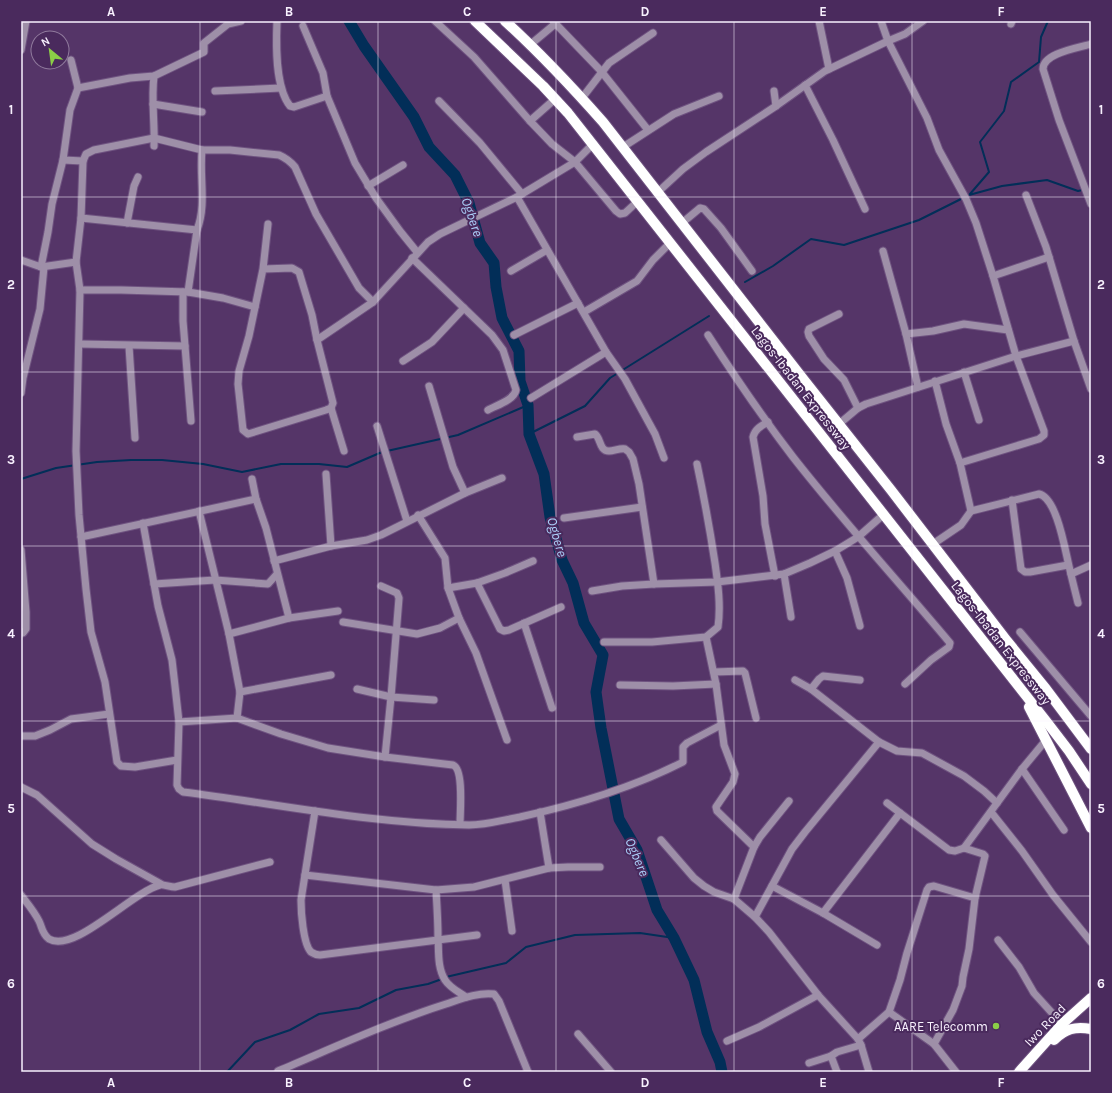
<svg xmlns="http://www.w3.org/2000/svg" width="1112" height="1093" viewBox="0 0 1112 1093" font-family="Karla,sans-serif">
  <rect width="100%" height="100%" fill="#553568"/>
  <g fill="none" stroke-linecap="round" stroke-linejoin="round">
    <!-- stream -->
    <g stroke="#022e58" stroke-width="2">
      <polyline points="970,194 989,172 980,142 1004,111 1011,82 1039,62 1041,37 1048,21"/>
      <polyline points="745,282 773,266 811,239 844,245 919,220 969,195 1002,186 1047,180 1078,191 1091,188"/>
      <polyline points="621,371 709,316"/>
      <polyline points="529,434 585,406 610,378 618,373"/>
      <polyline points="387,451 458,435 528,405"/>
      <polyline points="21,479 56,468 97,462 131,460 162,460 203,464 242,472 281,464 319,464 347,467 382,452"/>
      <polyline points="446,977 506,963 526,947 575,935 640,933 674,938"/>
      <polyline points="227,1072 255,1042 290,1030 319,1014 359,1008 396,990 428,984 442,979"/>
    </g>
    <!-- river -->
    <polyline stroke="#022e58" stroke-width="11" points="349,21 364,46 414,117 429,147 455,175 469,203 480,243 494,263 496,287 502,318 519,351 520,381 528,405 529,434 544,474 550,517 562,560 573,583 584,623 603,655 596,692 601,728 619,819 637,850 657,910 674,938 694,980 707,1032 720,1062 722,1072"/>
    <!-- minor casing -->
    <g stroke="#6f5380" stroke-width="9">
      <g id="minor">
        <path d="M 277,21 C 276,45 275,87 290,106 L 294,107 L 327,96"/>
        <polyline points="435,21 474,57 530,121 552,144 575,162 616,211 620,214 625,213 638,201"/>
        <polyline points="553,21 601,71 648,130"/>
        <polyline points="819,21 829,69"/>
        <polyline points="881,21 888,41 927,118 939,150 966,199 976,223 993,276 1016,356 1044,431 1044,435 1039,439 960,463"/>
        <polyline points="1011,24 1012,21"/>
        <polyline points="303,26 323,73 327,96 355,163 376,198 400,231 417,252"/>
        <polyline points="531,44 555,24"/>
        <path d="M 1091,44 C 1078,48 1043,53 1043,69 L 1059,120 L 1091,204"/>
        <polyline points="21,50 26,21"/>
        <polyline points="805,85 833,140 865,209"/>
        <polyline points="78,88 130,78 154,76 204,52 204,43 228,24 241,21"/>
        <polyline points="215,91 281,88"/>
        <polyline points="774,91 776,106"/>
        <polyline points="582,98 609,63 653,33"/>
        <polyline points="439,101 480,143 522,194"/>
        <polyline points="153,104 202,112"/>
        <polyline points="530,121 555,99"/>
        <path d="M 154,146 C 155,122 151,100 154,76"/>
        <polyline points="623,147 674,114 719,96"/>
        <path d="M 63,160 L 83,161 L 86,154 L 94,150 L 154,138 L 202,150 L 230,150 L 279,155 C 286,158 290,161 295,167 L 316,214 L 359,288 L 373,302"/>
        <polyline points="83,161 81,218 76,262 80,290 76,451 79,515 86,589 91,632 105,682 117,762 121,766 135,767 177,760"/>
        <polyline points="368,186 403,165"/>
        <polyline points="658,192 683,169 706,152 776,106 825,71 888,41 905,34 923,21"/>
        <polyline points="1026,195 1046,247 1074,341 1091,389"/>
        <polyline points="517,197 606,352 625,379 655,434 664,458"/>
        <polyline points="81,218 197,230"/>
        <polyline points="127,223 134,186 138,177"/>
        <polyline points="682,223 700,208 704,209 721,228 752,271"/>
        <polyline points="883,251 906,334 918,387"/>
        <path d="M 412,258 L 492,335 L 503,350 L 516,390 C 514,400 497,405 488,410"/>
        <polyline points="21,260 41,267 76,262"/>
        <polyline points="41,267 48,232 52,204 63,160 70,110 78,88 71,60"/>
        <polyline points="263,269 292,268 299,272 312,315 317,340 333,403 331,408 326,410 248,434 243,430 238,384 239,371 249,336 263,269 268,224"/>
        <polyline points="511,271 547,250"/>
        <polyline points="993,276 1049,257"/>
        <polyline points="80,290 121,290 188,292 223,298 255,307"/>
        <polyline points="183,292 183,321 191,421"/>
        <path d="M 188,292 L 197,230 C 207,204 199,177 202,150"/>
        <polyline points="584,312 637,281 653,260 670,243"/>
        <polyline points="839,314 809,329 808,332 809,336 824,359 844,380 858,408"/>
        <polyline points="906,334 933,331 964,324 1008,330"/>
        <polyline points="514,335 578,303"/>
        <path d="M 708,335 C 735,377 763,418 793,457 C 843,521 898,581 950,643 L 949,647 L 931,660 L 905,684"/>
        <polyline points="317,340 373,302 428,242 440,234 517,197 575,162 593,144"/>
        <polyline points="80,344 185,346"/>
        <polyline points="129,346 135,438"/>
        <polyline points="403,361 432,342 464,308"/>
        <polyline points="964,372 979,420"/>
        <polyline points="429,386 453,467 465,493"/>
        <polyline points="21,393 23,378 40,309 44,267"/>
        <polyline points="531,398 606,352"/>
        <polyline points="331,408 344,451"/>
        <path d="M 768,422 C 761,426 755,429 753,437 L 763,496 L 765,524 L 775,576"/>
        <polyline points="839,424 858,408 866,404 1016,356 1074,341"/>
        <polyline points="377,426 407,521"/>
        <path d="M 577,437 L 595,434 C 601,438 599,451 609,451 C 614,451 620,448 625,449 L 629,452 L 633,459 L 639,484 L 654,584"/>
        <polyline points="326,474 331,546"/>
        <polyline points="252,479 256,499 266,528 289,618"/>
        <polyline points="1012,500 1021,569 1025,572 1030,572 1068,565"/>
        <polyline points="199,511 229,634 240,692 237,718"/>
        <path d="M 971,511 L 1039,494 C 1057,498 1065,550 1069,566 C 1072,579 1075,591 1078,603"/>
        <polyline points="418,515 445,558 448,588 459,618 476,653 507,740"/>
        <polyline points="564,518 642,507"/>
        <path d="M 143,523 L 158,606 L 172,660 L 175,686 L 179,722 L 177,785 L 179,789 L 183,792 C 278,804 373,824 469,825 C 486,825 503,820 520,817 C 575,805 632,788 683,762 L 683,747 L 687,743 L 721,725"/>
        <polyline points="81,537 256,499"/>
        <polyline points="933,544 961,525 971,511 960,463 946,424 935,381"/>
        <polyline points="21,550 26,612 26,629 23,633 21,633"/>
        <polyline points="835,551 847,578 860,626"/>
        <polyline points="274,561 331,546 367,540 381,535 465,493 502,478"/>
        <polyline points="784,574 791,617"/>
        <polyline points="1071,574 1091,565"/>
        <polyline points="477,583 500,629 504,631 509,630 561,607"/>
        <polyline points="154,584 215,580 268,584 277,574"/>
        <polyline points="381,586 397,593 399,598 391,697 385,757"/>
        <polyline points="448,588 477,583 505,573 533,561"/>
        <polyline points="592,591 622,586 654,584 717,582 784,574 810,563 835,551 858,537 883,515"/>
        <polyline points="343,622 417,634 440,628 459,618"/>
        <polyline points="524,623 552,708"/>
        <polyline points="1020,632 1091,716"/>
        <polyline points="229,634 289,618 338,611"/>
        <polyline points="706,637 716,684 724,745 735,774 733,782 716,807 717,811 754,847"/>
        <path d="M 604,642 L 652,642 L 706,637 L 718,627 C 721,606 718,584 715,563 C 710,530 704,497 697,464"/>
        <polyline points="714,672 743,671 745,673 756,718"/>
        <polyline points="795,680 811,689 879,742 897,751 922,753 964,776 984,791 997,803"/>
        <polyline points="620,685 673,686 716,684"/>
        <polyline points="357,689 391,697 434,700"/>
        <polyline points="811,689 819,679 823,676 860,680"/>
        <polyline points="240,692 331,675"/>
        <path d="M 179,722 L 237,718 L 281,734 L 328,748 L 385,757 L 453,765 C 464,769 460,813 460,824"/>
        <polyline points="21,736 35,736 50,730 71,719 109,714"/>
        <polyline points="1022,769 1064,830"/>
        <polyline points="21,787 37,795 92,844 116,859 161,884"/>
        <polyline points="887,803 949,850 955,851 964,848 983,854 985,856 975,898 969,949 963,977 962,986 953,1010 934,1044"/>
        <path d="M 315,811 L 301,900 C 301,911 303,944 311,952 C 314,954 317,955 320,955 L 477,935"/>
        <polyline points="540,812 549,868"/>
        <polyline points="991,812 1022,851 1053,895 1091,942"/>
        <polyline points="661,840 694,878 704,886 714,892 734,899 755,917 769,932 818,995 858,1039 861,1045 869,1072"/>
        <polyline points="964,848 1022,769 1046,740"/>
        <polyline points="305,875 436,890 474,887 549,868 568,867 600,867"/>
        <polyline points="505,880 512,931"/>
        <polyline points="772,886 823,913 877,945"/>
        <path d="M 436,890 C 437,906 438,921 438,937 C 439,951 437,967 445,980 C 450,988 459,992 466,997"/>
        <path d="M 21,895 C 27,903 34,911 39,921 C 42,927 42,934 49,939 C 74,954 132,892 160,885 C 163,884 170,887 175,887 L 270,862"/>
        <polyline points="734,899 754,847 760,837 789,801"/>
        <polyline points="823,913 900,813"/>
        <polyline points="755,917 792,849 805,832 879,742"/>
        <polyline points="998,940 1019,967 1034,993 1062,1024"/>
        <polyline points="889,1012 934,1044 956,1072"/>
        <polyline points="578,1034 611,1072"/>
        <polyline points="858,1039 889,1012 900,980 907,953 927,890 929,887 934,886 975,898"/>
        <polyline points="727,1041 759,1027 818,995"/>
        <polyline points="809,1063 831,1056"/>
        <path d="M 278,1071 C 333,1048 389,1022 446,1004 C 461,999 478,992 494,994 L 499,1001 L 528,1072"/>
        <polyline points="837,1072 831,1056 837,1052 861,1045"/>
      </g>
    </g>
    <!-- highway casing -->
    <g stroke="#6f5380" stroke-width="12">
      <g id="highway">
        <polyline points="475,21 543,86 568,113 1046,721 1069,751 1091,784"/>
        <path d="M 505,21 C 540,53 572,87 603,122 L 804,380 L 891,490 L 1007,641 L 1046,689 L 1091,749"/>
        <polyline points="1029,707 1091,828"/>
        <path d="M 1054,1040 C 1065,1029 1075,1026 1091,1029"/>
        <polyline points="1019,1072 1062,1024 1091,998"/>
      </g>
    </g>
    <!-- minor -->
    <use href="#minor" stroke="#9e8fa8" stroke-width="7"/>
    <!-- highway -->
    <use href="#highway" stroke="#fff" stroke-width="10"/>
  </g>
  <!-- grid -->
  <path fill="none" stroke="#f8f1fe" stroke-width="1" stroke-opacity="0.55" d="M 200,21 L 200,1072M 378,21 L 378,1072M 556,21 L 556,1072M 734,21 L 734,1072M 912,21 L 912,1072M 21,197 L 1091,197M 21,372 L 1091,372M 21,546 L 1091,546M 21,721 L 1091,721M 21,896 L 1091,896"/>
  <!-- markers -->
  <circle fill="#8bce47" stroke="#4a2a5d" stroke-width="1.5" cx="996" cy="1026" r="4"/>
  <g text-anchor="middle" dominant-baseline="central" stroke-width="4" stroke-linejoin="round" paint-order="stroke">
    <!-- street labels -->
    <g font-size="13" fill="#f8f1fe" stroke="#4a2a5d">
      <text transform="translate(801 388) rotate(52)">Lagos-Ibadan Expressway</text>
      <text transform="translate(1001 643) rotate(52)">Lagos-Ibadan Expressway</text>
      <text transform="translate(1045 1025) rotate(-46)">Iwo Road</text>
    </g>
    <!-- poi labels -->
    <g font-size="13" fill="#f8f1fe" stroke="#4a2a5d" text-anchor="end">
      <text x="988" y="1026">AARE Telecomm</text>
    </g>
    <!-- water labels -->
    <g font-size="14" font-style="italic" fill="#acd0fa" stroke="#4a2a5d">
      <text transform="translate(472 217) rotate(71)">Ogbere</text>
      <text transform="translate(557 537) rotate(74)">Ogbere</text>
      <text transform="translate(637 857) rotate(67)">Ogbere</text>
    </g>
  </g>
  <!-- border -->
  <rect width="1112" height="1093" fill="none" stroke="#4a2a5d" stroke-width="44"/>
  <!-- north arrow -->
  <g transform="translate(50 50) rotate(331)"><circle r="19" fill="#4a2a5d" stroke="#907a9d"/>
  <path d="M0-3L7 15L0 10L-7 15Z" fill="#8bce47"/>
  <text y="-6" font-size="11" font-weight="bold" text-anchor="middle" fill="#f8f1fe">N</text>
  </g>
  <rect x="22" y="22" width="1068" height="1049" fill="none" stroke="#f8f1fe" stroke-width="1.5"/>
  <g font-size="13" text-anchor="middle" font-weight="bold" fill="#f8f1fe">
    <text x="111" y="16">A</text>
    <text x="289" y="16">B</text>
    <text x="467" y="16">C</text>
    <text x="645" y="16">D</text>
    <text x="823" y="16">E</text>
    <text x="1001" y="16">F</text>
    <text x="11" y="114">1</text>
    <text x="1101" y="114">1</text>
    <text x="11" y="289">2</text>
    <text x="1101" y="289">2</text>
    <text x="11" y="464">3</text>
    <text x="1101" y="464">3</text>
    <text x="11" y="638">4</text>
    <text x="1101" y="638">4</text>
    <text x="11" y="813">5</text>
    <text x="1101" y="813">5</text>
    <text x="11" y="988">6</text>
    <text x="1101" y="988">6</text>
    <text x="111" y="1087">A</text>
    <text x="289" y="1087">B</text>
    <text x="467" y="1087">C</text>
    <text x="645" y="1087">D</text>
    <text x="823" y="1087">E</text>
    <text x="1001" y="1087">F</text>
  </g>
</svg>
